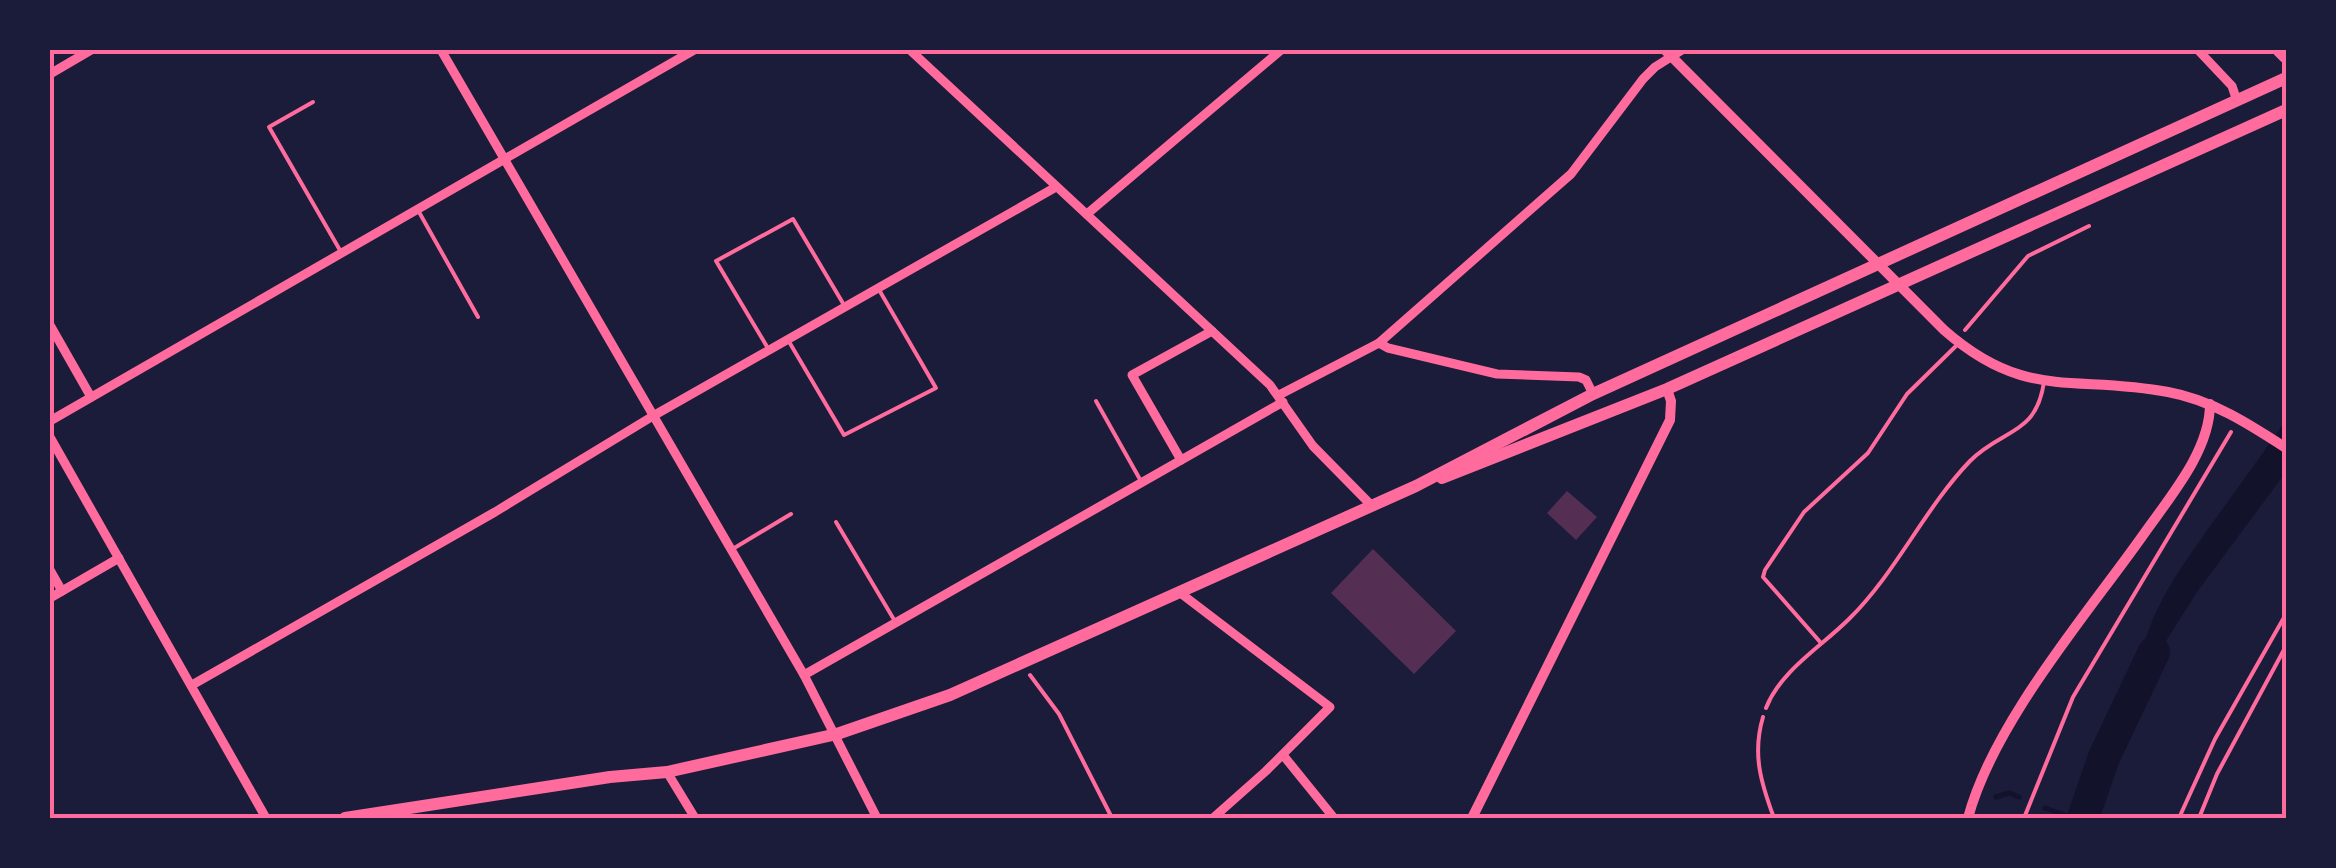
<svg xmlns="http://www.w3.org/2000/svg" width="2336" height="868" viewBox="0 0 2336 868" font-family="'IBM Plex Sans',sans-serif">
  <rect width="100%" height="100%" fill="#1b1b3a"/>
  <!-- water -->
  <path fill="#12122b" d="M 2286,420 L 2286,472 L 2197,592 L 2135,690 C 2142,620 2174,577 2213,522 C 2238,488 2262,454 2286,420 Z"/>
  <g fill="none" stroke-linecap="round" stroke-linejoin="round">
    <!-- stream -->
    <g stroke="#12122b" stroke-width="5">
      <polyline points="1996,797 2009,793 2019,797"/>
      <polyline points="2045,808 2073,818"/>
    </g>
    <!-- river -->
    <polyline stroke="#12122b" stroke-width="32" points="2083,818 2104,757 2154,652"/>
  </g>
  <!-- building -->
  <g fill="#542f53">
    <polygon points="1567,491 1597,517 1576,540 1547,513"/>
    <polygon points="1373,549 1456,631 1414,674 1331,593"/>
  </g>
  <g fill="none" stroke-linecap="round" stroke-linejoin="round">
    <!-- path -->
    <g stroke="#ff6b9d" stroke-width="4">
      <polyline points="1965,330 2028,256 2089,226"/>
      <polyline points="1030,675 1059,714 1112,818"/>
      <path d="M 1763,717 C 1752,754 1761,783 1774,818"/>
      <polyline points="2024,818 2073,697 2231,432"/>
      <polyline points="2179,818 2215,739 2286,614"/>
      <polyline points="2199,818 2217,774 2286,646"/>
    </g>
    <!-- service -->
    <g stroke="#ff6b9d" stroke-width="4">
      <polyline points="313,102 269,127 341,252"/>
      <polyline points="419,212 478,317"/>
      <polyline points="788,340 844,435 936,388 878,288"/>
      <polyline points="769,350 716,261 793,219 844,305"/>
      <polyline points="1096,401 1142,483"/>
      <polyline points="836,522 896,623"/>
      <polyline points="731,550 791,514"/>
      <polyline points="1821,643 1763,577 1765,570 1804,512 1868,453 1907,394 1958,344"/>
      <path d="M 1766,708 C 1781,670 1821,647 1849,619 C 1896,573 1924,509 1970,461 C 2003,428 2036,436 2044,382"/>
    </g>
    <!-- minor -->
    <g stroke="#ff6b9d" stroke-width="9">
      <polyline points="441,50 804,675 877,818"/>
      <polyline points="910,50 1270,385 1313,446 1372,506"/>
      <polyline points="2198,50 2232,86 2237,101"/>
      <polyline points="50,74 91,50"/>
      <polyline points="1087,214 1281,50"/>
      <polyline points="50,325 91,397"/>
      <polyline points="1379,343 1388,348 1497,374 1579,377 1586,380 1593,394"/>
      <polyline points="1279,395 1379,343 1571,174 1643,79 1655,67 1682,50"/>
      <polyline points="50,421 694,50"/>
      <polyline points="50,437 266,818"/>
      <polyline points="1181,460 1132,375 1212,331"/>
      <polyline points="50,570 62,591"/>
      <polyline points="1179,592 1330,707 1266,771 1213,818"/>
      <polyline points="50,598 119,558"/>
      <polyline points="804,675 1283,402"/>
      <polyline points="192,685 495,512 653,416 1056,187"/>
      <polyline points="1283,755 1334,818"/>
      <polyline points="667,772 695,818"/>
    </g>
    <!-- tertiary -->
    <g stroke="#ff6b9d" stroke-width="10">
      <path d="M 1665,50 L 1944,330 C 2026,402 2074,374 2168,392 C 2212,400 2249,424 2286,448"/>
      <polyline points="1472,818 1670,420 1671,401 1667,389"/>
      <path d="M 1968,818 C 1993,724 2084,618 2141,538 C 2168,499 2210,452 2210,404"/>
    </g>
    <!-- primary -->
    <g stroke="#ff6b9d" stroke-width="12">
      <polyline points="1442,478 1667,389 2286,110"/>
      <polyline points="345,818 610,777 667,772 837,734 950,695 1416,486 1593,394 2286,78"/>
    </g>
    <!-- motorway -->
    <polyline stroke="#ff6b9d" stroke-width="15" points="2280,50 2286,56"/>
  </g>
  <!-- border -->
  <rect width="2336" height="868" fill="none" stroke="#1b1b3a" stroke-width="105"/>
  <rect x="52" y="52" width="2232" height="764" fill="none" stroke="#ff6b9d" stroke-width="4"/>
</svg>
